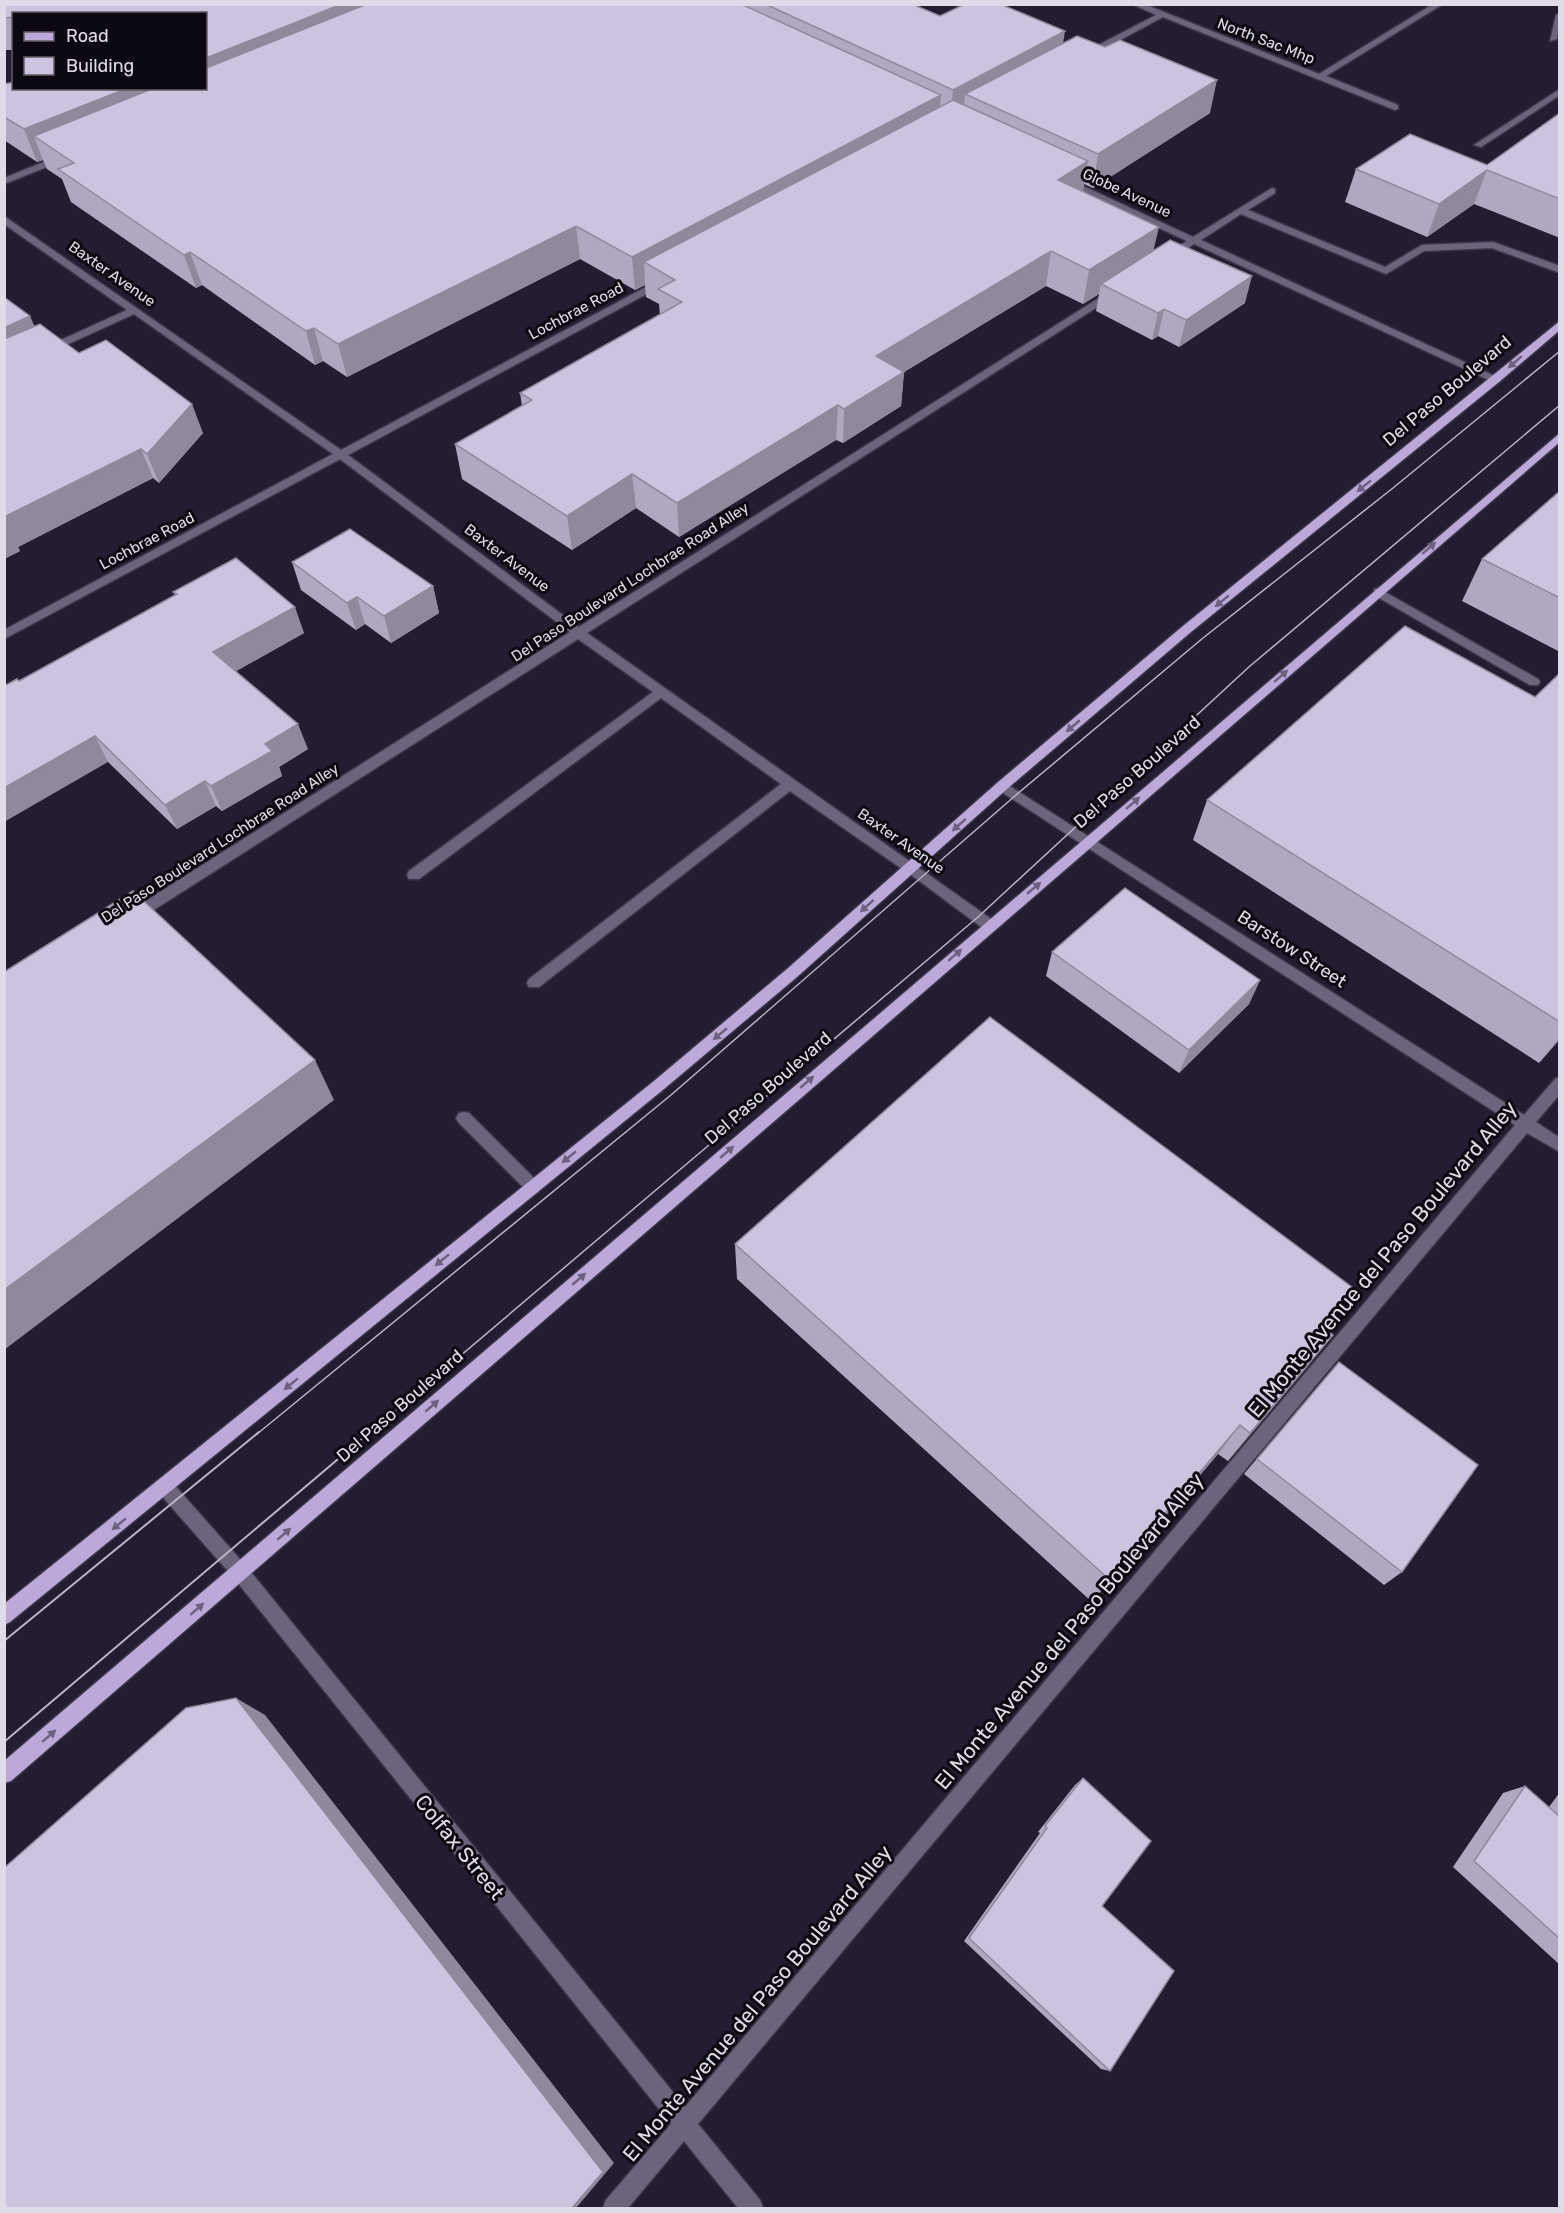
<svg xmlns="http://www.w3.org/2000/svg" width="1564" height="2213" viewBox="0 0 1564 2213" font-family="Rubik,sans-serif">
  <rect width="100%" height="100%" fill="#241c30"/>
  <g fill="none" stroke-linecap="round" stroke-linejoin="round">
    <!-- minor casing -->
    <g stroke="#3e374a" stroke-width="3">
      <g id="minor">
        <polygon points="1132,4 1144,4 1319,74 1433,4 1443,4 1326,76 1398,105 1398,109 1395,110 1163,17 1087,58 1081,58 1081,54 1156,15"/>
        <polygon points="1560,13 1557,39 1550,41 1556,15"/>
        <polygon points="1560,89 1560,95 1481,147 1474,145"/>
        <polygon points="64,154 67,155 67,159 4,184 4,178"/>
        <polygon points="1062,179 1068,179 1193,237 1272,188 1275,189 1275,193 1248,210 1385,267 1422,245 1493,242 1560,266 1560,273 1492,248 1424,251 1386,274 1241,214 1201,240 1499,378 1500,380 1495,383 1194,244 1171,259 1165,259 1165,255 1187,241 1062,183"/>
        <polygon points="4,216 341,450 661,279 667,279 667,283 348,455 579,627 1110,291 1116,291 1116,295 587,633 994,921 996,925 994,929 984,929 918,880 790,791 539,987 529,987 527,983 529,979 781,784 661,698 419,879 409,879 407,875 409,871 653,692 578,639 138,920 128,920 126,916 128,912 570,632 340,459 4,639 4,630 333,454 134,314 51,352 43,352 43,348 127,310 4,224"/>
        <polygon points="1378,588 1538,679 1540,682 1538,685 1530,685 1374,595 1374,589"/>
        <polygon points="1002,781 1524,1115 1555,1079 1560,1077 1560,1094 1536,1122 1560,1138 1560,1152 1527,1133 698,2124 760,2200 763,2208 738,2208 684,2141 628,2208 603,2208 606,2200 671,2124 234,1578 159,1493 156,1487 159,1481 165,1478 171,1481 246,1566 685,2107 1515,1125 997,789 996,786 997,783"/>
        <polygon points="464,1112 469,1113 538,1182 541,1187 538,1192 533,1194 528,1192 459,1123 456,1118 459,1113"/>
      </g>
    </g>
    <!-- major casing -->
    <g stroke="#3e374a" stroke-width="3">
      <g id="major">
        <polygon points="1560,321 1560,330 1499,382 1191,632 1007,789 797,977 664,1089 10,1622 4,1625 4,1604 654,1081 787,969 997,783 1183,626"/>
        <polygon points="1560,433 1560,442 11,1781 4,1783 4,1761"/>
      </g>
    </g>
    <!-- minor -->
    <use href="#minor" fill="#6d647c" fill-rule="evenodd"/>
    <!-- major -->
    <use href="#major" fill="#bca9d9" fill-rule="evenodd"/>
    <!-- tram-far1 -->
    <g stroke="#bbb5c4" stroke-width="1.5">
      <polyline points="257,1434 671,1095 1016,795 1203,638 1393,488 1560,351"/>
      <polyline points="368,1434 978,917 1250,666 1560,405"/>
    </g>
    <!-- tram -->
    <g stroke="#bbb5c4" stroke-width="2">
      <polyline points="4,1641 259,1432"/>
      <polyline points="4,1742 370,1432"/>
    </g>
  </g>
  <!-- wall -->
  <g fill="#b0a8bf">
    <polygon points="4,4 912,4 940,16 1063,43 1210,113 1093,188 1084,184 1083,191 1154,250 1245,303 1179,347 1158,336 1152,340 1096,311 1099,294 1083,304 1046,286 904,372 901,406 843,443 836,440 679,537 636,508 572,550 462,479 455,444 522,406 520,393 660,315 659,304 646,297 645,285 635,290 580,259 347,377 323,361 315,365 202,285 196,288 71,202 62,179 47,169 43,160 37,162 4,140 4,84 206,88 206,14 14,14 14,50 4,50"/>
    <polygon points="1560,113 1560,238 1474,204 1427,237 1345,202 1356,169 1487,165"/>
    <polygon points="4,297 35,326 79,353 203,433 159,483 153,478 18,547 20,551 4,559"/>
    <polygon points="1560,491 1560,652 1462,601 1482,559"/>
    <polygon points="292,562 433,586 439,613 391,643 365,624 356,630 301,590"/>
    <polygon points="173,592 304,633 236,671 308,749 279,767 282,776 222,811 216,806 177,829 108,762 19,681 175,595"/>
    <polygon points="1560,673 1560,1039 1539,1063 1193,840 1207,800 1535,697"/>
    <polygon points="1052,952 1260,980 1249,1004 1179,1073 1046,976"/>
    <polygon points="735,1244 1325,1329 1307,1367 1228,1461 1218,1454 1092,1602 737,1279"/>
    <polygon points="1339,1362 1402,1572 1384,1585 1244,1474"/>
    <polygon points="1083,1778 1102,1906 1110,2071 1101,2069 964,1941 1040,1833 1038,1832 1075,1785"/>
    <polygon points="1525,1786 1549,1807 1560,1792 1560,1965 1453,1867 1503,1793"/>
  </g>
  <!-- shaded-wall -->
  <g fill="#90889b">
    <polygon points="342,4 428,4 59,153 34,136 43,160 37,162 24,129 128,88 206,88 206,58"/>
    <polygon points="1065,31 1060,64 965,94 963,115 950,122 953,90"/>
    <polygon points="1217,80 1210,113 1093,188 1098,154"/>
    <polygon points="941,95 938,128 644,262 645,285 635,290 632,257"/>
    <polygon points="1088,161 1082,195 1058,180"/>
    <polygon points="1487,170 1474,204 1427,237 1439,204"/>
    <polygon points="576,226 580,259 347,377 338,344"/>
    <polygon points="1159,227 1151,261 1101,284 1099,294 1083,304 1089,270"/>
    <polygon points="1051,251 1046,286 904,372 901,406 843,443 844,409 876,356"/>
    <polygon points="190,252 202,285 196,288 184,255"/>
    <polygon points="1252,276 1245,303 1179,347 1186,320"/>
    <polygon points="1164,309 1158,336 1152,340 1158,313"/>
    <polygon points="30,316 43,346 4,363 4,328"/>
    <polygon points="314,328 323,361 315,365 306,331"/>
    <polygon points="192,404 203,433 159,483 147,454"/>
    <polygon points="838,405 836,440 679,537 677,503"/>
    <polygon points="141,449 153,478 18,547 20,551 4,559 4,517"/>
    <polygon points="632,474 636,508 572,550 567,516"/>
    <polygon points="433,586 439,613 391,643 384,616"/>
    <polygon points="357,597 365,624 356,630 347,603"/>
    <polygon points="295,607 304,633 224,678 213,652"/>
    <polygon points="298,724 308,749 279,767 282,776 222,811 211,786 265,744"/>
    <polygon points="95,736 108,762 4,822 4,788"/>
    <polygon points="205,781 216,806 177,829 165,805"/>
    <polygon points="1260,980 1249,1004 1179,1073 1189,1050"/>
    <polygon points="1560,1037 1560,1039 1539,1063"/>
    <polygon points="315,1060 334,1100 4,1350 4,1290"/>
    <polygon points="1356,1290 1329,1324 1298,1360 1323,1328"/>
    <polygon points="1333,1335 1307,1367 1228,1461 1250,1433"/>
    <polygon points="1240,1425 1218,1454 1092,1602 1109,1579"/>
    <polygon points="236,1698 265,1715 614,2163 576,2208 572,2208"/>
  </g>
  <!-- building -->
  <g fill="#cdc3de" stroke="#90889b" stroke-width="1.5">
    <polygon points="4,4 342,4 206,58 206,14 14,14 14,17 4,18"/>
    <polygon points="367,4 741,4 941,95 632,257 576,226 338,344 314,328 306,331 190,252 184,255 58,169 74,163 34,136 154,88 206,88 206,68"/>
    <polygon points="765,4 912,4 940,16 965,4 1000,4 1065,31 953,90"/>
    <polygon points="1077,36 1105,47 1120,40 1217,80 1098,154 965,94"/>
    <polygon points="14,82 14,88 128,88 24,129 4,117 4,84"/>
    <polygon points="953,100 1088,161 1058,180 1159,227 1089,270 1051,251 876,356 904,372 844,409 838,405 677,503 632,474 567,516 455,444 532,400 520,393 682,302 658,289 675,280 644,262"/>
    <polygon points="1560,113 1560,199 1487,170 1439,204 1356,169 1410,134 1487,165"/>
    <polygon points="1170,240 1252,276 1186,320 1164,309 1158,313 1101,284"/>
    <polygon points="4,297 30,316 4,328"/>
    <polygon points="40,324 79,353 106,340 192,404 147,454 141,449 4,517 4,339"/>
    <polygon points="1560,491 1560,598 1482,559"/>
    <polygon points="350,529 433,586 384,616 357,597 347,603 292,562"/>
    <polygon points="236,558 295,607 213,652 298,724 265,744 272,751 211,786 205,781 165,805 95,736 4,788 4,686 17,679 19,681 177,594 173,592"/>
    <polygon points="1405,626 1535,697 1560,673 1560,1022 1207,800"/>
    <polygon points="1125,888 1260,980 1189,1050 1052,952"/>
    <polygon points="133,891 315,1060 4,1290 4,972"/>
    <polygon points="990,1017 1356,1290 1323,1328 1333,1335 1250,1433 1240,1425 1109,1579 735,1244"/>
    <polygon points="1339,1362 1478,1465 1402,1572 1257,1459"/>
    <polygon points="236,1698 603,2172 572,2208 4,2208 4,1868 186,1708"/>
    <polygon points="1083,1778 1151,1841 1102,1906 1174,1971 1110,2071 969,1938 1047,1828 1045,1826"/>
    <polygon points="1525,1786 1560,1817 1560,1939 1474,1861"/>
  </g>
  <!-- one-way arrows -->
  <defs><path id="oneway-solid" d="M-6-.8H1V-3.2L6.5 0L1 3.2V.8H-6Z" transform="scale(1.5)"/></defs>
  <g fill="#6d617f">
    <use href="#oneway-solid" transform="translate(1515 362) rotate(139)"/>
    <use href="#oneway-solid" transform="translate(1364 486) rotate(141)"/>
    <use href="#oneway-solid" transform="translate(1429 548) rotate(-41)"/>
    <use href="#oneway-solid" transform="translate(1222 601) rotate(141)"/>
    <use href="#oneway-solid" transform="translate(1281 676) rotate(-41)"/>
    <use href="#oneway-solid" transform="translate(1073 726) rotate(140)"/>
    <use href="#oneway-solid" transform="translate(1133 803) rotate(-41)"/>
    <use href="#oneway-solid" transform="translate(959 825) rotate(138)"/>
    <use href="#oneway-solid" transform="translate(1034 888) rotate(-40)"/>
    <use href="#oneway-solid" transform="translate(867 906) rotate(138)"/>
    <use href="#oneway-solid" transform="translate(955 955) rotate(-41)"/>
    <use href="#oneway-solid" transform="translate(720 1034) rotate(140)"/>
    <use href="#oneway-solid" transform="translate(807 1082) rotate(-41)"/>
    <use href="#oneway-solid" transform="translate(727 1152) rotate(-41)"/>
    <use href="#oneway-solid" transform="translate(569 1157) rotate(141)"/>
    <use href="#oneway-solid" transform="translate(442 1260) rotate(141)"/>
    <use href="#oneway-solid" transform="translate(579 1279) rotate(-41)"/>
    <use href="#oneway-solid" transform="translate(291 1384) rotate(141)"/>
    <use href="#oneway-solid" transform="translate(432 1406) rotate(-41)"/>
    <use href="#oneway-solid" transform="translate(119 1524) rotate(141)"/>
    <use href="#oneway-solid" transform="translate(284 1534) rotate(-41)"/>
    <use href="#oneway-solid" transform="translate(197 1609) rotate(-41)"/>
    <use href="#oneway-solid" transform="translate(49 1736) rotate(-41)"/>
  </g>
  <g text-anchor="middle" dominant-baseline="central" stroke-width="6" stroke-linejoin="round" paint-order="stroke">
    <!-- far-street labels -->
    <g font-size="15" fill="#e0dbe9" stroke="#0c0811">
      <text transform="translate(1266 41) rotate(21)">North Sac Mhp</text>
      <text transform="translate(1127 193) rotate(25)">Globe Avenue</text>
      <text transform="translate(112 274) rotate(35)">Baxter Avenue</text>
      <text transform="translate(576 311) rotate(-28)">Lochbrae Road</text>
      <text transform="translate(147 541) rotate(-28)">Lochbrae Road</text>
      <text transform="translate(507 558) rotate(37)">Baxter Avenue</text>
      <text transform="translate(630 582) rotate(-33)">Del Paso Boulevard Lochbrae Road Alley</text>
      <text transform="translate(901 841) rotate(35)">Baxter Avenue</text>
      <text transform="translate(220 843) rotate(-33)">Del Paso Boulevard Lochbrae Road Alley</text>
    </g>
    <!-- street labels -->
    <g font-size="18" fill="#e0dbe9" stroke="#0c0811">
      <text transform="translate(1447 391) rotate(-40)">Del Paso Boulevard</text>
      <text transform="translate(1137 772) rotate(-41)">Del Paso Boulevard</text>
      <text transform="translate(1292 949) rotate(33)">Barstow Street</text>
      <text transform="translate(768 1088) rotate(-41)">Del Paso Boulevard</text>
      <text transform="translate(400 1406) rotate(-41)">Del Paso Boulevard</text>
    </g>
    <!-- near-street labels -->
    <g font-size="21" fill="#e0dbe9" stroke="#0c0811">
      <text transform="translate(1382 1259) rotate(-50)">El Monte Avenue del Paso Boulevard Alley</text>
      <text transform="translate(1069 1631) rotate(-50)">El Monte Avenue del Paso Boulevard Alley</text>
      <text transform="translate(460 1847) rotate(51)">Colfax Street</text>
      <text transform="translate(757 2003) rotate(-50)">El Monte Avenue del Paso Boulevard Alley</text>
    </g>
  </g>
  <!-- border -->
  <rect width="1564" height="2213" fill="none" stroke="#e0dbe9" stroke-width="12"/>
  <!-- legend -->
  <rect x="12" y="12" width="195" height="78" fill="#0c0811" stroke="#615c67" stroke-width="1.5"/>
  <rect x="24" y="32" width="30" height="9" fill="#bca9d9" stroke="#615c67" stroke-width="1.5"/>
  <text x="66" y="42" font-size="18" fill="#e0dbe9">Road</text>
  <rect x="24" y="57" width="30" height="18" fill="#cdc3de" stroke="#615c67" stroke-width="1.5"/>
  <text x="66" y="72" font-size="18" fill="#e0dbe9">Building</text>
</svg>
